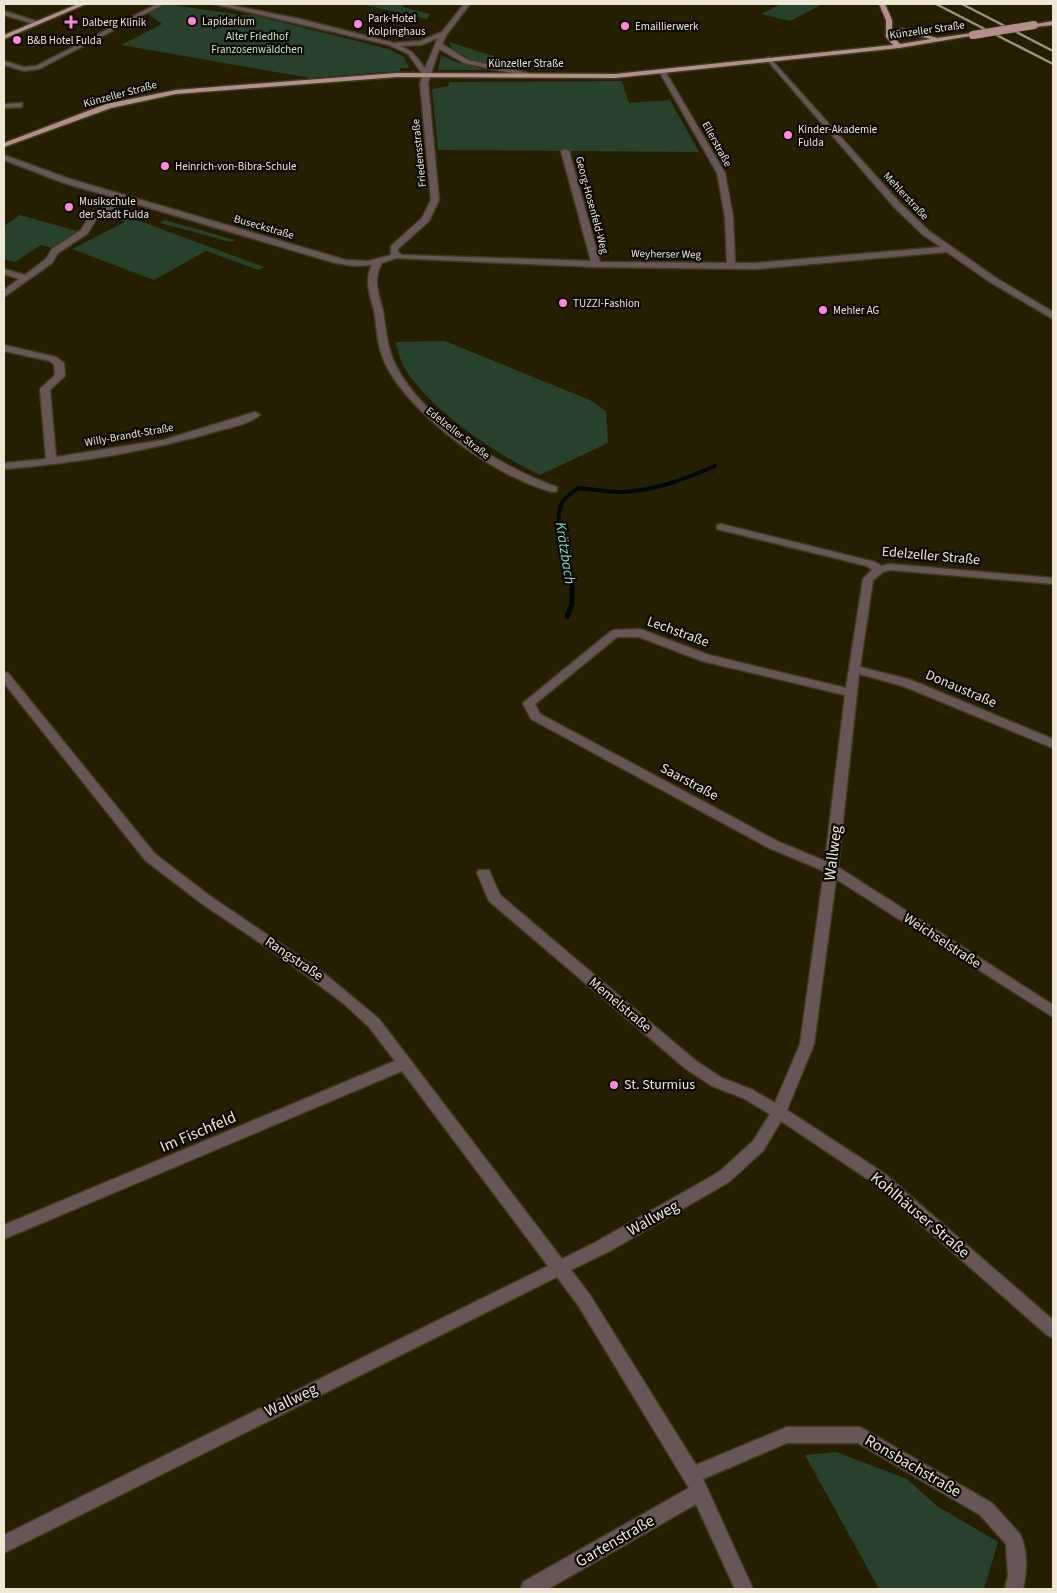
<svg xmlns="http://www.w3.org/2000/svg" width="1057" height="1593" viewBox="0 0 1057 1593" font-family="'Source Sans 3',sans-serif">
  <rect width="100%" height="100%" fill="#261e00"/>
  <!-- green -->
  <g fill="#27412a">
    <polygon points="166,4 241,15 253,15 389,49 404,57 409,68 400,68 400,71 310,78 121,45 162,24 147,13"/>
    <polygon points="403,4 403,7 430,14 427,19 365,5"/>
    <polygon points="781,4 823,4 790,21 761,14"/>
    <path d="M 449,42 L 525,66 L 536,61 L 559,69 C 534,68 458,71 449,42 Z"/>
    <polygon points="441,55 456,62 487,70 438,70"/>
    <polygon points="622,81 629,103 670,100 699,152 438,150 432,89 448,86 449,82"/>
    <polygon points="121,214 264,267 259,270 206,251 154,280 72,249 125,222 115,217"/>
    <polygon points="20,215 77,231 51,248 41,245 15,262 4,259 4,226"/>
    <polygon points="164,220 235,240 231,242 160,223"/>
    <path d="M 445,341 L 590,400 L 606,411 L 608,443 L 540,475 C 497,455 428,409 404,367 C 400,360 398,350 395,342 Z"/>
    <polygon points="836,1452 907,1479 937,1506 998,1542 984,1589 879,1589 805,1455"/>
  </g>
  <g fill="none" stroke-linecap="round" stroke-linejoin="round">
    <!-- stream-far1 -->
    <path stroke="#00090a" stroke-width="4" d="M 573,590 C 569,566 550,523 563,501 C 567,496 573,492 578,488 C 592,489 607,492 621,492 C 654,491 685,479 715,466"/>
    <!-- stream -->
    <polyline stroke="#00090a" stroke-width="5" points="567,617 572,604 572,589"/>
    <!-- minor casing -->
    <g stroke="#423a1e" stroke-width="3">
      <g id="minor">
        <polygon points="157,4 164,4 39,69 24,71 4,65 4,61 24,67 36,66"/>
        <path d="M 214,4 L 225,4 L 300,19 L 394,43 L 420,41 L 442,32 L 464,4 L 470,4 L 447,34 L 442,44 L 468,60 L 528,73 L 529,74 L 526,76 L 464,63 L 439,49 L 428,83 L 439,200 L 429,221 L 398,249 L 398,252 L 402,255 L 591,261 L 561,151 L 565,149 L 569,151 L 600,262 L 727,263 L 725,217 L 717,173 L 659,71 L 662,69 L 665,71 L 725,173 L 733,217 L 735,263 L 755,263 L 941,247 L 923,235 L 894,207 L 767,60 L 767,58 L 769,57 L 900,203 L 929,231 L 996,278 L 1053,312 L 1053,319 L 990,282 L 947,252 L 755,269 L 596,267 L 396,258 L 382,263 C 372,280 379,294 383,311 C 386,329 387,349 396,366 C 423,419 502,468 557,487 L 557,491 L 553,492 C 497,478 412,417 386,365 C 377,348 377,328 374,310 C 370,295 364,280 372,265 L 354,266 L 335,263 L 126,201 L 97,218 L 87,234 L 58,253 L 52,263 L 4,297 L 4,290 L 19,279 L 4,274 L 4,269 L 25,275 L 46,259 L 52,249 L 81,230 L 91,214 L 119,199 L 64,183 L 4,160 L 4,155 L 70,179 L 346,260 L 368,261 L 391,255 L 391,246 L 422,218 L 431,200 L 420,83 L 423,75 L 408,54 L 389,45 ZM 438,38 L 425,68 L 412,52 L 400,46 L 421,45 Z"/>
        <polygon points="4,11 39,22 40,23 37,25 4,15"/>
        <polygon points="22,103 22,107 4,108 4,104"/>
        <path d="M 4,345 L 56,357 L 64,363 L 65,376 L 50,390 L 56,457 L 163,440 L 252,413 L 255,412 L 260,415 C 251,423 233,427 221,430 C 150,451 77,463 4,469 L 4,463 L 46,459 L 40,389 L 55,375 L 54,364 L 50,361 L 4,351 Z"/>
        <path d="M 721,524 L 875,562 L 881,566 L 890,564 L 1053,578 L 1053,584 L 890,570 L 883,572 L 873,580 L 860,667 L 911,680 L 1053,739 L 1053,748 L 903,686 L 859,674 L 838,867 L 1053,1005 L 1053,1017 L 836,879 L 814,1044 L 787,1110 L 885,1174 L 1053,1320 L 1053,1338 L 1047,1335 L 875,1184 L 781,1121 L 763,1151 L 729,1182 L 608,1252 L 571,1270 L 590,1295 L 696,1465 L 787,1427 L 860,1427 L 992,1503 L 1020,1534 C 1028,1551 1027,1571 1023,1589 L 1005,1589 L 1008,1575 L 1006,1544 L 980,1515 L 858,1443 L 787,1443 L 703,1479 L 753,1589 L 735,1589 L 696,1504 L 548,1589 L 521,1589 L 523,1582 L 689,1488 L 578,1305 L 557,1277 L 4,1553 L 4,1535 L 548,1266 L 402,1071 L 4,1239 L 4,1225 L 395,1061 L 369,1027 L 343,1003 L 287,961 L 201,903 L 145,860 L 4,683 L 4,672 L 8,673 L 155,854 L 210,896 L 325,974 L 379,1019 L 562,1259 L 596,1242 L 719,1172 L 753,1141 L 770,1114 L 743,1098 L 712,1086 L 686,1069 L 489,901 L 477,873 L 479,870 L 489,870 L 500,895 L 696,1061 L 722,1078 L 753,1090 L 775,1103 L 800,1044 L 824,871 L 769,848 L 531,719 L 523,703 L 610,632 L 614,630 L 640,629 L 709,655 L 846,688 L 863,579 L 872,570 L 867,566 L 717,529 L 717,525 ZM 617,637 L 639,637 L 702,661 L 845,695 L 825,861 L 779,842 L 540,714 L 535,704 Z"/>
      </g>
    </g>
    <!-- major casing -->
    <g stroke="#423a1e" stroke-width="3">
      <g id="major">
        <polygon points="78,4 86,4 4,39 4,35"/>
        <polygon points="879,4 885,4 892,20 892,36 900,44 931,39 898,31 897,30 900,28 937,38 973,33 976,35 899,48 615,78 397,77 176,94 111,108 4,147 4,143 106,104 176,90 397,73 615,74 893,45 886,37 886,20"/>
        <polygon points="1053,21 1053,25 1034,27 1031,25"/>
      </g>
    </g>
    <!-- minor -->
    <use href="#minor" fill="#685656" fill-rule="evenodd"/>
    <!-- major -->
    <use href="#major" fill="#b28e8d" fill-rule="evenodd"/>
    <!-- rail -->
    <g stroke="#99937c" stroke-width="2.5">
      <polyline points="936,4 1053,64"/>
      <polyline points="962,4 1053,51"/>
    </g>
    <!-- major-bridge casing -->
    <g stroke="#423a1e" stroke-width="9" stroke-linecap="butt">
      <polyline id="major-bridge" points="973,35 1034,25"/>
    </g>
    <!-- major-bridge -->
    <use href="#major-bridge" stroke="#b28e8d" stroke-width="8"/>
  </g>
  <!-- markers -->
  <g fill="#fe86e1" stroke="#0c0801" stroke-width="2">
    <circle cx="192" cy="21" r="5"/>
    <path d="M68.5 14.5h5v5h5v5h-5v5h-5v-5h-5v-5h5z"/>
    <circle cx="358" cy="24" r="5"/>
    <circle cx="625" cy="26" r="5"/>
    <circle cx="17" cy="40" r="5"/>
    <circle cx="788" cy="135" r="5"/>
    <circle cx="165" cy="166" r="5"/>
    <circle cx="69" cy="207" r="5"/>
    <circle cx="563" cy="303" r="5"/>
    <circle cx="823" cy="310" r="5"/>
    <circle cx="614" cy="1085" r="5"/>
  </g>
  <g text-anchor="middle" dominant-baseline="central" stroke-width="4.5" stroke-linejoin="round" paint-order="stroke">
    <!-- far-poi labels -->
    <g font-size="11" fill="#ede8d6" stroke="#0c0801" text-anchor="start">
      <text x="368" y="18">Park-Hotel<tspan x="368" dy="13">Kolpinghaus</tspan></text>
      <text x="202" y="21">Lapidarium</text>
      <text x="82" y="22">Dalberg Klinik</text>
      <text x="635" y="26">Emaillierwerk</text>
      <text x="27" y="40">B&amp;B Hotel Fulda</text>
      <text x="798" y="129">Kinder-Akademie<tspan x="798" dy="13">Fulda</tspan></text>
      <text x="175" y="166">Heinrich-von-Bibra-Schule</text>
      <text x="79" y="201">Musikschule<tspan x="79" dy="13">der Stadt Fulda</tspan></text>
      <text x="573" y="303">TUZZI-Fashion</text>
      <text x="833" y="310">Mehler AG</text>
    </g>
    <!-- far-street labels -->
    <g font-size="11" fill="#ede8d6" stroke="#0c0801">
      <text transform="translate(927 30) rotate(-8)">Künzeller Straße</text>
      <text x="526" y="63">Künzeller Straße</text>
      <text transform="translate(120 94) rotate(-15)">Künzeller Straße</text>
      <text transform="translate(717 144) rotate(61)">Ellerstraße</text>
      <text transform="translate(419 153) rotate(-96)">Friedensstraße</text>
      <text transform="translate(906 196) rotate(47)">Mehlerstraße</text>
      <text transform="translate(592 205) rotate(75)">Georg-Hosenfeld-Weg</text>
      <text transform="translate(264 227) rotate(16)">Buseckstraße</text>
      <text transform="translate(666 254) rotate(1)">Weyherser Weg</text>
      <text transform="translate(458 433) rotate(38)">Edelzeller Straße</text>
      <text transform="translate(129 435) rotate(-10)">Willy-Brandt-Straße</text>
    </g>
    <!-- far-park labels -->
    <g font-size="11" fill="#bbeebf" stroke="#0c0801">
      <text x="257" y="36">Alter Friedhof<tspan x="257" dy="13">Franzosenwäldchen</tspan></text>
    </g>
    <!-- street labels -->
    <g font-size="14" fill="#ede8d6" stroke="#0c0801">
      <text transform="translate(931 556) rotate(5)">Edelzeller Straße</text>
      <text transform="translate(678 632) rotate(20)">Lechstraße</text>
      <text transform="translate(961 689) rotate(23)">Donaustraße</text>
      <text transform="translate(689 782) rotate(28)">Saarstraße</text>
      <text transform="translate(942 941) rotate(33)">Weichselstraße</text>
      <text transform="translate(294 959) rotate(34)">Rangstraße</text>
      <text transform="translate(620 1005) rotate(40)">Memelstraße</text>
    </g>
    <!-- poi labels -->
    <g font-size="14" fill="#ede8d6" stroke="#0c0801" text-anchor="start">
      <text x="624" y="1085">St. Sturmius</text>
    </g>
    <!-- water labels -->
    <g font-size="15" font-style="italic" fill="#83d7d6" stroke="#0c0801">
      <text transform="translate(565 553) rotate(81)">Krätzbach</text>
    </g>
    <!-- near-street labels -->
    <g font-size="16" fill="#ede8d6" stroke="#0c0801">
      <text transform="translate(833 853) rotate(-83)">Wallweg</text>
      <text transform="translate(198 1132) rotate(-23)">Im Fischfeld</text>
      <text transform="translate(920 1215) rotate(40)">Kohlhäuser Straße</text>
      <text transform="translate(653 1218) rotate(-29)">Wallweg</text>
      <text transform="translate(291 1400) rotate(-26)">Wallweg</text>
      <text transform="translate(913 1466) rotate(30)">Ronsbachstraße</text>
      <text transform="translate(615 1541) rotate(-30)">Gartenstraße</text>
    </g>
  </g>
  <!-- border -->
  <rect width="1057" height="1593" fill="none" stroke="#ede8d6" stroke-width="10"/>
</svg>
